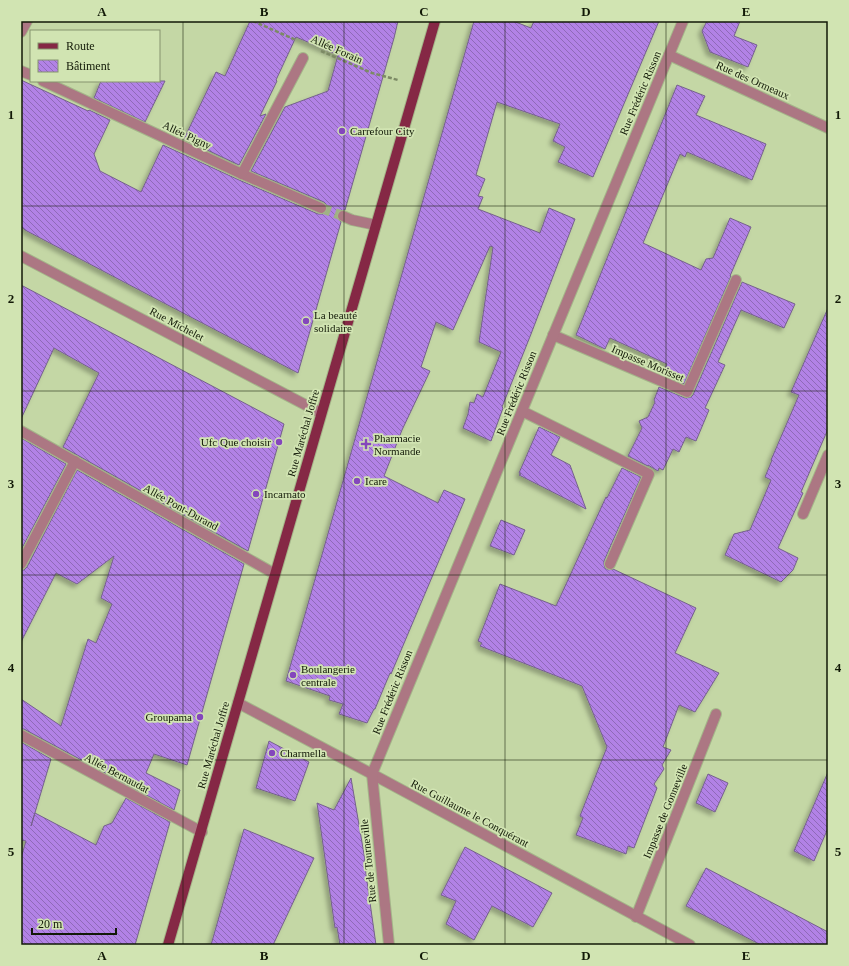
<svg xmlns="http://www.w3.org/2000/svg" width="849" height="966" viewBox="0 0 849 966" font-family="Georgia,serif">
  <defs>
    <pattern id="building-back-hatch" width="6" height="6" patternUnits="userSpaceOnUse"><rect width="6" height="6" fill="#b282e6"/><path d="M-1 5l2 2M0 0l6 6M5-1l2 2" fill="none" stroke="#8f6ab8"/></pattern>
    <filter id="shadow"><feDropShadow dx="-3.5" dy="3.5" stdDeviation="2" flood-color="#0004"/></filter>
  </defs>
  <rect width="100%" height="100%" fill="#c4d7a5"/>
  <!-- building -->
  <g fill="url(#building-back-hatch)" stroke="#75618c" filter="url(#shadow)">
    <polygon points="250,21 398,21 394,38 345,210 340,211 337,214 338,219 341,222 298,373 162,302 25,230 21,226 21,80 88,111 89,110 110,120 94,154 100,171 141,192 163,145 239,180 318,214 322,214 325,213 327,210 327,207 326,204 324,202 251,171 285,107 328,91 338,55 296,37 276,80 277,81 260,116 266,114 239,165 184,139 216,72 225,76"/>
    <polygon points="474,21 513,21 531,28 534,21 659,21 593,177 558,162 565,147 553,141 560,124 497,102 476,175 485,179 478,196 483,197 478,209 540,233 549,208 575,219 531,334 502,407 503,408 491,441 463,428 468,414 470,402 474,403 477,394 483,397 501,352 479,342 493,247 490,246 453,330 436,322 421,367 430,371 402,430 384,476 438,503 444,490 465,499 391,674 390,673 375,709 374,709 367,723 339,714 343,704 329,700 330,696 286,681"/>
    <polygon points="707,21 740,21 734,36 757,45 748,67 710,52 702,31"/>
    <polygon points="101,81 165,81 145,122 94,98"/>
    <polygon points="677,85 705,96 696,115 766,144 752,180 687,152 685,157 680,154 643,243 701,270 706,259 713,258 730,218 751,227 730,276 731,276 684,384 662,374 667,364 610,338 605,349 576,335"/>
    <polygon points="742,282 795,304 784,328 741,310 718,362 725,365 705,408 709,410 696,441 686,437 679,452 673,449 663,470 659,468 658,471 648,465 648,466 628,456 642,428 639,421 648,417 655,402 654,400 659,387 685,398 691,397 693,395"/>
    <polygon points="21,285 284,424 248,551 63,447 99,373 54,348 21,419"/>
    <polygon points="828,308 828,429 801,492 803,493 778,548 798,558 793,570 781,582 725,555 734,534 750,530 771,480 765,477 772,460 771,460 799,395 791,392"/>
    <polygon points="539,427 560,437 551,455 570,465 586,509 519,475 521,474 519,473"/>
    <polygon points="21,438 66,464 21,550"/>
    <polygon points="622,468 641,477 604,561 604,564 605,568 608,570 613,569 696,608 675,653 719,673 695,712 679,705 663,747 671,750 662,765 664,769 654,784 657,788 634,848 628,846 626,854 576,835 583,818 580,816 607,747 582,686 480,646 482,643 478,641 500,584 556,606 606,497 607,498"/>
    <polygon points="77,470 244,564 187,765 154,754 146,773 180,790 174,810 24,729 21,729 21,699 61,726 88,639 96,643 112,604 101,598 114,556 77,584 56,573 21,642 21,570 24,570 27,567"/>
    <polygon points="501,520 525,530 514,555 490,546"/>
    <polygon points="269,741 309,762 295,801 256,788"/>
    <polygon points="21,742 51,759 31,826 35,813 96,845 104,826 112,823 126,798 170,822 135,945 21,945 21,858 26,841 21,840"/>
    <polygon points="828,772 828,828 814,861 794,851"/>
    <polygon points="708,774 728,783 715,812 696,803"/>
    <polygon points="351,778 365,860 364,860 376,945 340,945 337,927 335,928 317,803 334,810"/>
    <polygon points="244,829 314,858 273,945 211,945"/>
    <polygon points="465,847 552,893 533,927 492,906 474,940 446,924 456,901 441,895"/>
    <polygon points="706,868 828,932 828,945 761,945 686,906"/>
  </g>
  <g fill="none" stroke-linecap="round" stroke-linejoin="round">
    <!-- minor-tunnel -->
    <polyline stroke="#a0b185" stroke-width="10" stroke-dasharray="10 5" stroke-linecap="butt" points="321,208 343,216"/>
    <!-- minor casing -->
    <g stroke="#a4b589" stroke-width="12">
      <g id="minor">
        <polyline points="21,32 27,21"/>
        <polyline points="669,55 828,128"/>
        <polyline points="21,71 31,75"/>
        <polyline points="43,81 242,174 321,208"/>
        <polyline points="242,174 303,58"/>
        <polyline points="343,216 352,220 376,225"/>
        <polyline points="21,256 321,413"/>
        <polyline points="553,335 687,392 736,280"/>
        <polyline points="522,411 649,474 610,564"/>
        <polyline points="21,431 275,574"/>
        <polyline points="803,514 828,455"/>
        <polyline points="21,564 75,461"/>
        <polyline points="238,703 372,774 690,945"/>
        <polyline points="21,735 202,832"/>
        <polyline points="636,917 716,714"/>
        <polyline points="389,945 372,774 683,21"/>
      </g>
    </g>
    <!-- major casing -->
    <g stroke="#a4b589" stroke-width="12">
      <polyline id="major" points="168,945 435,21"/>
    </g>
    <!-- path -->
    <g stroke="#7c8a65" stroke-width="2.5" stroke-dasharray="4 2" stroke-linecap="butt">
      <polyline points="253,21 296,40"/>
      <polyline points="321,51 372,73 398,80"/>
    </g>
    <!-- minor -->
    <use href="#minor" stroke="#ac7783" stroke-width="10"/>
    <!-- major -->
    <use href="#major" stroke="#852845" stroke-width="10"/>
  </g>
  <!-- grid -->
  <path fill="none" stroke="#121907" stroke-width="1" stroke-opacity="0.55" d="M 183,21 L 183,945M 344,21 L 344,945M 505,21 L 505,945M 666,21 L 666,945M 21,206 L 828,206M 21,391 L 828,391M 21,575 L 828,575M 21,760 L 828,760"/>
  <!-- markers -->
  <g fill="#8446bc" stroke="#d1e4b2" stroke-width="1.5">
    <circle cx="342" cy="131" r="4"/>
    <circle cx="306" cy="321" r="4"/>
    <circle cx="279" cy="442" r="4"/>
    <path d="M364 438h4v4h4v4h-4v4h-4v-4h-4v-4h4z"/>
    <circle cx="357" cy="481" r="4"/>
    <circle cx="256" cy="494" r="4"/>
    <circle cx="293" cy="675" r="4"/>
    <circle cx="200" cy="717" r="4"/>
    <circle cx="272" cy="753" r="4"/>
  </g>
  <g text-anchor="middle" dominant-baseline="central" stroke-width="3.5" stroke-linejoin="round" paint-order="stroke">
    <!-- street labels -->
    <g font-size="11" fill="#121907" stroke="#d1e4b2">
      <text transform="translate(337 49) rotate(24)">Allée Forain</text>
      <text transform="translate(753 80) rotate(24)">Rue des Ormeaux</text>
      <text transform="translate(640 93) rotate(-67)">Rue Frédéric Risson</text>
      <text transform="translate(187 135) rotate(25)">Allée Pigny</text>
      <text transform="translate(177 324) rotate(28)">Rue Michelet</text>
      <text transform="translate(648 363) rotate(23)">Impasse Morisset</text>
      <text transform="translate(516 393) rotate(-68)">Rue Frédéric Risson</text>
      <text transform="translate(303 433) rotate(-74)">Rue Maréchal Joffre</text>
      <text transform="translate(181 507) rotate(29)">Allée Pont-Durand</text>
      <text transform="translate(392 692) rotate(-68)">Rue Frédéric Risson</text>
      <text transform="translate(213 745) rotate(-74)">Rue Maréchal Joffre</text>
      <text transform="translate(117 773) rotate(28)">Allée Bernaudat</text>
      <text transform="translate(665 811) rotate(-68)">Impasse de Gonneville</text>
      <text transform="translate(470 813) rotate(28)">Rue Guillaume le Conquérant</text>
      <text transform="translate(368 861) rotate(-96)">Rue de Tourneville</text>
    </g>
    <!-- poi labels -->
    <g font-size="11" fill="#121907" stroke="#d1e4b2" text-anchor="start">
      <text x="350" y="131">Carrefour City</text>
      <text x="314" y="315">La beauté<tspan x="314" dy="13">solidaire</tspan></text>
      <text x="374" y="438">Pharmacie<tspan x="374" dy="13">Normande</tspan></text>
      <text x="271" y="442" text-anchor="end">Ufc Que choisir</text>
      <text x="365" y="481">Icare</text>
      <text x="264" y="494">Incarnato</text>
      <text x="301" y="669">Boulangerie<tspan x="301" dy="13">centrale</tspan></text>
      <text x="192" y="717" text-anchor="end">Groupama</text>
      <text x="280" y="753">Charmella</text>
    </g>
  </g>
  <!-- border -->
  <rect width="849" height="966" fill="none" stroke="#d1e4b2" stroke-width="44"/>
  <!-- legend -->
  <rect x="30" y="30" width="130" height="52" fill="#d1e4b2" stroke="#85936e"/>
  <rect x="38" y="43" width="20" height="6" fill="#852845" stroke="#85936e"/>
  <text x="66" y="50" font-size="12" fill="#121907">Route</text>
  <rect x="38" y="60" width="20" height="12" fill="url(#building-back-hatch)" stroke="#85936e"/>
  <text x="66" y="70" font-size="12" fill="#121907">Bâtiment</text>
  <!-- scale -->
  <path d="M32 928v6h84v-6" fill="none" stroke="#121907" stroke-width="2"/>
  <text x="38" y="928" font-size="12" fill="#121907" stroke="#d1e4b2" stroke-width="3" paint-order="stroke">20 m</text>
  <rect x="22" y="22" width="805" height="922" fill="none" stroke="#121907" stroke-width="1.5"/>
  <g font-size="13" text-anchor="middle" font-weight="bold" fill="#121907">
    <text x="102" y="16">A</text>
    <text x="264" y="16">B</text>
    <text x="424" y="16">C</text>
    <text x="586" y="16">D</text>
    <text x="746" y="16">E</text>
    <text x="11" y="119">1</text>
    <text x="838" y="119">1</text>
    <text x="11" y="303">2</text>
    <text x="838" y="303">2</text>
    <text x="11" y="488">3</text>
    <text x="838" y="488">3</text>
    <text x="11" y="672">4</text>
    <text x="838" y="672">4</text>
    <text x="11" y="856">5</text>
    <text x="838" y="856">5</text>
    <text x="102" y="960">A</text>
    <text x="264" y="960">B</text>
    <text x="424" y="960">C</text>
    <text x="586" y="960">D</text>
    <text x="746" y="960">E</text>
  </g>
</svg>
